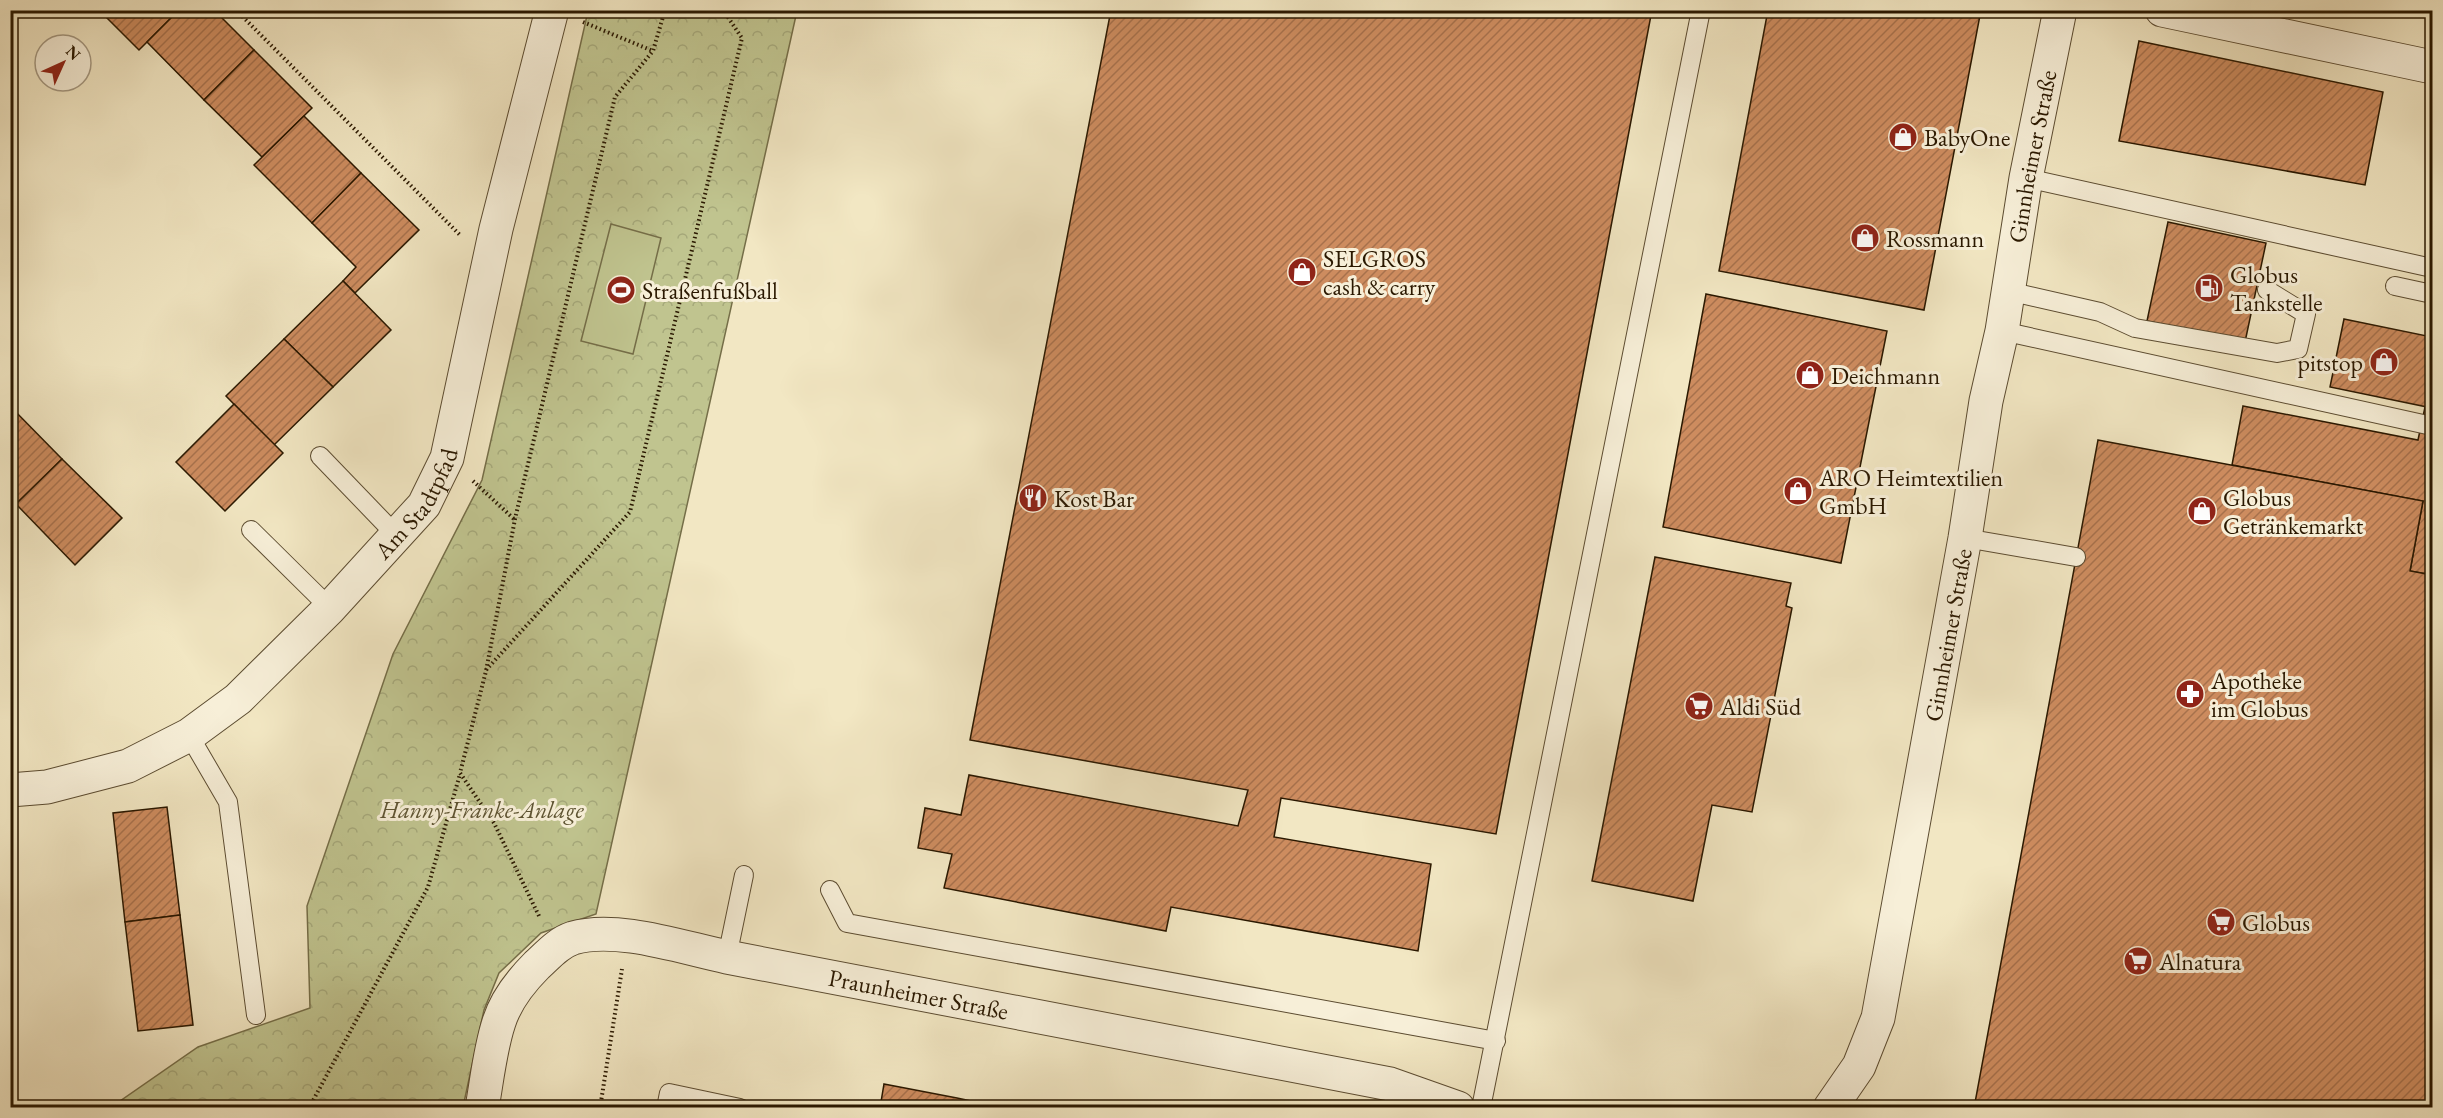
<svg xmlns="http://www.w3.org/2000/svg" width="2443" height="1118" viewBox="0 0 2443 1118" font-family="'EB Garamond',serif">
  <defs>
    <pattern id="park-crowns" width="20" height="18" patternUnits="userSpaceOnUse" patternTransform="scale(1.5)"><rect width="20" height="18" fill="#c0c48f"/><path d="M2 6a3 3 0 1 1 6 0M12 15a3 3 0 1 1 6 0" fill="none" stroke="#a5a87a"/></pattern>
    <pattern id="building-hatch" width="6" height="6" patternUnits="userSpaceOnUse" patternTransform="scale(1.5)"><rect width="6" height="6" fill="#cd8c5f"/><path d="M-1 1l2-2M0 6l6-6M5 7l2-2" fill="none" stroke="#a7714c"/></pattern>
  </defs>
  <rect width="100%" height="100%" fill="#f2e7c3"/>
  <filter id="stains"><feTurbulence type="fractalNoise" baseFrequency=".00333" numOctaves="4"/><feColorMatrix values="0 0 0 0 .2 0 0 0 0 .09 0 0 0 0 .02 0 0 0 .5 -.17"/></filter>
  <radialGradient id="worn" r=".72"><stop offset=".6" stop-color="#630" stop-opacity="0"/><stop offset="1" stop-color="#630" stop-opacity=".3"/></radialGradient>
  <!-- park -->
  <polygon fill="url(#park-crowns)" stroke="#756e48" stroke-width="1.5" points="588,11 797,11 596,914 541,933 499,973 484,1010 463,1107 110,1108 198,1047 310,1008 307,906 393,654 482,480"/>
  <!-- garden -->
  <polygon fill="#c0c48f" stroke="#756e48" stroke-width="1.5" points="611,224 661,238 633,354 581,341"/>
  <!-- building -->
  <g fill="url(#building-hatch)" stroke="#2a1800" stroke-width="1.5">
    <polygon points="99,10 179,10 139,50"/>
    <polygon points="179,10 214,10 254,50 204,100 147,42"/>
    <polygon points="1111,10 1652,10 1496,834 1281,798 1274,837 1431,864 1418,951 1171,907 1166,931 944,888 952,854 918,848 925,808 961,815 969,775 1238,826 1248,790 970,740"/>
    <polygon points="1768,10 1981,10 1924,310 1719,271"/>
    <polygon points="2139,41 2383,92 2365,185 2119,141"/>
    <polygon points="254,50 312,108 262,157 204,100"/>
    <polygon points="304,116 361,173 312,223 254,165"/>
    <polygon points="361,173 419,230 355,293 343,281 356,267 312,223"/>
    <polygon points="2168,222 2266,243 2245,342 2147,321"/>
    <polygon points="343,281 391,330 333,387 284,339"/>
    <polygon points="1706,294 1887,331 1841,563 1663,527"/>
    <polygon points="2344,319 2432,337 2432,408 2330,387"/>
    <polygon points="284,339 333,387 274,445 226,396"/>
    <polygon points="234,404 283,453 225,511 176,462"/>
    <polygon points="10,406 62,459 16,504 10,499"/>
    <polygon points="2243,406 2418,440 2425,407 2432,408 2432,575 2410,571 2423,501 2232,465"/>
    <polygon points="2098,440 2423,501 2410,571 2432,575 2432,1108 1974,1108"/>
    <polygon points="62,459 122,518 75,565 16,504"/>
    <polygon points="1655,557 1791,583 1786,606 1792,608 1752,812 1712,805 1693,901 1592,881"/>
    <polygon points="167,807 180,915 125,922 113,813"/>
    <polygon points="180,915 193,1025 138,1031 125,922"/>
    <polygon points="884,1084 957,1098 1004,1108 880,1108"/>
  </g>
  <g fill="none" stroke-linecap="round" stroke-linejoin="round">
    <!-- service casing -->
    <g stroke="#5c4c31" stroke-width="20">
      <g id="service">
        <polyline points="2026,178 2432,268"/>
        <polyline points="2395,286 2432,294"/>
        <polyline points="2008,291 2100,312 2135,328 2277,353 2298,349 2306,314 2267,290"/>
        <polyline points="2002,331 2432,426"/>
        <polyline points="320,456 397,536"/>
        <polyline points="251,530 330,608"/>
        <polyline points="1965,538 2076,557"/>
        <polyline points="189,735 228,802 256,1015"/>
        <polyline points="830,890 847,923 1496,1041"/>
        <polyline points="727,957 744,875"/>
        <polyline points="666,1108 669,1093 740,1108"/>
        <polyline points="1481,1108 1701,10"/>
      </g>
    </g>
    <!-- minor casing -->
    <g stroke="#5c4c31" stroke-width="35">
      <g id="minor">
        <polyline points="2162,10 2432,67"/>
        <path id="s1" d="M 10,790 L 47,787 L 128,766 L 189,735 L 238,699 L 330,608 L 424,505 L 447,458 L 496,229 L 552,10"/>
        <path id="s2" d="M 482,1108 C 487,1080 490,1049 499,1022 C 506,1000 521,981 537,965 C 548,955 558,943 573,938 C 617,925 683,948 727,957 L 1390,1084 L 1458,1108"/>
        <path id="s3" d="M 1830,1108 L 1859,1066 L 1878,1018 L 1965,538 L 1986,401 L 2002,331 L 2026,178 L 2060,10"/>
      </g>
    </g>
    <!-- path -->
    <g stroke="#2a1800" stroke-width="4" stroke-dasharray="1.5 3" stroke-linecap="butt">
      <polyline points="236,10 460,235"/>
      <polyline points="583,22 653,51"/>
      <polyline points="473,481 514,519"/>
      <polyline points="486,670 630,512 742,38 723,10"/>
      <polyline points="539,916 494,823 460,773 486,671 515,519 615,97 653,51 665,10"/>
      <polyline points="309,1108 428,887 460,774"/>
      <polyline points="600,1108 622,969"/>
    </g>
    <!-- service -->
    <use href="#service" stroke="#f7efd8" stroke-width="18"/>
    <!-- minor -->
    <use href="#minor" stroke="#f7efd8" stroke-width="33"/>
  </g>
  <!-- icons -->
  <defs>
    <g id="shop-disc" transform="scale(1.5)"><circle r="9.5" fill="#8f2418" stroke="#f7efd8"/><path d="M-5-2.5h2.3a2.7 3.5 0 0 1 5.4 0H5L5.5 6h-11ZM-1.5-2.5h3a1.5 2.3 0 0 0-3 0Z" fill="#fff"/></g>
    <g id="fuel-disc" transform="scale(1.5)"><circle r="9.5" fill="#8f2418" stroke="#f7efd8"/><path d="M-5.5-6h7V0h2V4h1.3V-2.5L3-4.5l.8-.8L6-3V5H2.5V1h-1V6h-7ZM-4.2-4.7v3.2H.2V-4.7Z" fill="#fff"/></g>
    <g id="stadium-disc" transform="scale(1.5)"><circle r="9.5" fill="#8f2418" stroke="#f7efd8"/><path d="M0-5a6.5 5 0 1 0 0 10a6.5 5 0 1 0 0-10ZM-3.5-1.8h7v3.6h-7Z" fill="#fff"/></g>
    <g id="restaurant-disc" transform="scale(1.5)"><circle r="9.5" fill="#8f2418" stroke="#f7efd8"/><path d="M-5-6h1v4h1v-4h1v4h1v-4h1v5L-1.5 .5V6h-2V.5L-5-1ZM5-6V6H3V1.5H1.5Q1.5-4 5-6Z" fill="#fff"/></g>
    <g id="pharmacy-disc" transform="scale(1.5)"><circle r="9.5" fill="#8f2418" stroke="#f7efd8"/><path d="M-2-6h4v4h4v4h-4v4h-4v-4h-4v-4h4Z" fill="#fff"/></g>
    <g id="supermarket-disc" transform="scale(1.5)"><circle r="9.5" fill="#8f2418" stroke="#f7efd8"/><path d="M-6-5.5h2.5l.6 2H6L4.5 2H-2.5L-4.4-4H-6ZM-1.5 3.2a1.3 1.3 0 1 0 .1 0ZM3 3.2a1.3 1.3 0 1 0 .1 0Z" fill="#fff"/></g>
  </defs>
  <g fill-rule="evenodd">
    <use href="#shop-disc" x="1903" y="137"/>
    <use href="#shop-disc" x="1865" y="238"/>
    <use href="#shop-disc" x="1302" y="272"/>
    <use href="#fuel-disc" x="2209" y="288"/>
    <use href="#stadium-disc" x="621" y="290"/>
    <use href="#shop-disc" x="2384" y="362"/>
    <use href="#shop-disc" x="1810" y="375"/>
    <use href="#shop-disc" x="1798" y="491"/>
    <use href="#restaurant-disc" x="1033" y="498"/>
    <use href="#shop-disc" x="2202" y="511"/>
    <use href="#pharmacy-disc" x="2190" y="694"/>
    <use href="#supermarket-disc" x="1699" y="706"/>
    <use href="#supermarket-disc" x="2221" y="922"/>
    <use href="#supermarket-disc" x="2138" y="961"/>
  </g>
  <g text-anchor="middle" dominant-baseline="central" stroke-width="6" stroke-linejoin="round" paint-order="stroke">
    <!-- poi labels -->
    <g font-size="24" fill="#2a1800" stroke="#f7efd8" text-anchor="start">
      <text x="1924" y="137">BabyOne</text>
      <text x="1886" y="238">Rossmann</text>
      <text x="1323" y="258">SELGROS<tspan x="1323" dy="28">cash &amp; carry</tspan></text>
      <text x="2230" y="274">Globus<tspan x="2230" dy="28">Tankstelle</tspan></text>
      <text x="642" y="290">Straßenfußball</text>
      <text x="2363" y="362" text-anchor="end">pitstop</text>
      <text x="1831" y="375">Deichmann</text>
      <text x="1819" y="477">ARO Heimtextilien<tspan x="1819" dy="28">GmbH</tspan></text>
      <text x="2223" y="497">Globus<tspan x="2223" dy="28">Getränkemarkt</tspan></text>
      <text x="1054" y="498">Kost Bar</text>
      <text x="2211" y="680">Apotheke<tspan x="2211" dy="28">im Globus</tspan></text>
      <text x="1720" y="706">Aldi Süd</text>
      <text x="2242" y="922">Globus</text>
      <text x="2159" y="961">Alnatura</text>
    </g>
    <!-- street labels -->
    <g font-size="24" fill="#2a1800" stroke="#f7efd8">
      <text stroke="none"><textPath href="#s3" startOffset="978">Ginnheimer Straße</textPath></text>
      <text stroke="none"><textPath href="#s1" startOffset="516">Am Stadtpfad</textPath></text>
      <text stroke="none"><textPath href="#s3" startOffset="492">Ginnheimer Straße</textPath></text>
      <text stroke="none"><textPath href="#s2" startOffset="554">Praunheimer Straße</textPath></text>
    </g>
    <!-- park labels -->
    <g font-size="24" font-style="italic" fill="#5e5432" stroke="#f7efd8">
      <text x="482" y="809">Hanny-Franke-Anlage</text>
    </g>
  </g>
  <!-- margin -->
  <rect width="2443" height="1118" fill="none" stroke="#f2e7c3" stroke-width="36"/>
  <rect x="12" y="12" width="2419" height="1094" fill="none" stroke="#2a1800" stroke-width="3"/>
  <rect x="18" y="18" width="2407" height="1082" fill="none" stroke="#2a1800" stroke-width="1.5"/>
  <!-- north arrow -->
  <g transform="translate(63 63) rotate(45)"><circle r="28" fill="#f7efd8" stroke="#a59982" stroke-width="1.5"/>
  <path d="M0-4.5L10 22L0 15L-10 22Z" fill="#8f2418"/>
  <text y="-9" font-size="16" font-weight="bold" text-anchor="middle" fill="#2a1800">N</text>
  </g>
  <rect width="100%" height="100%" filter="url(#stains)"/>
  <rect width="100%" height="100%" fill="url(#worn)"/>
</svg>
